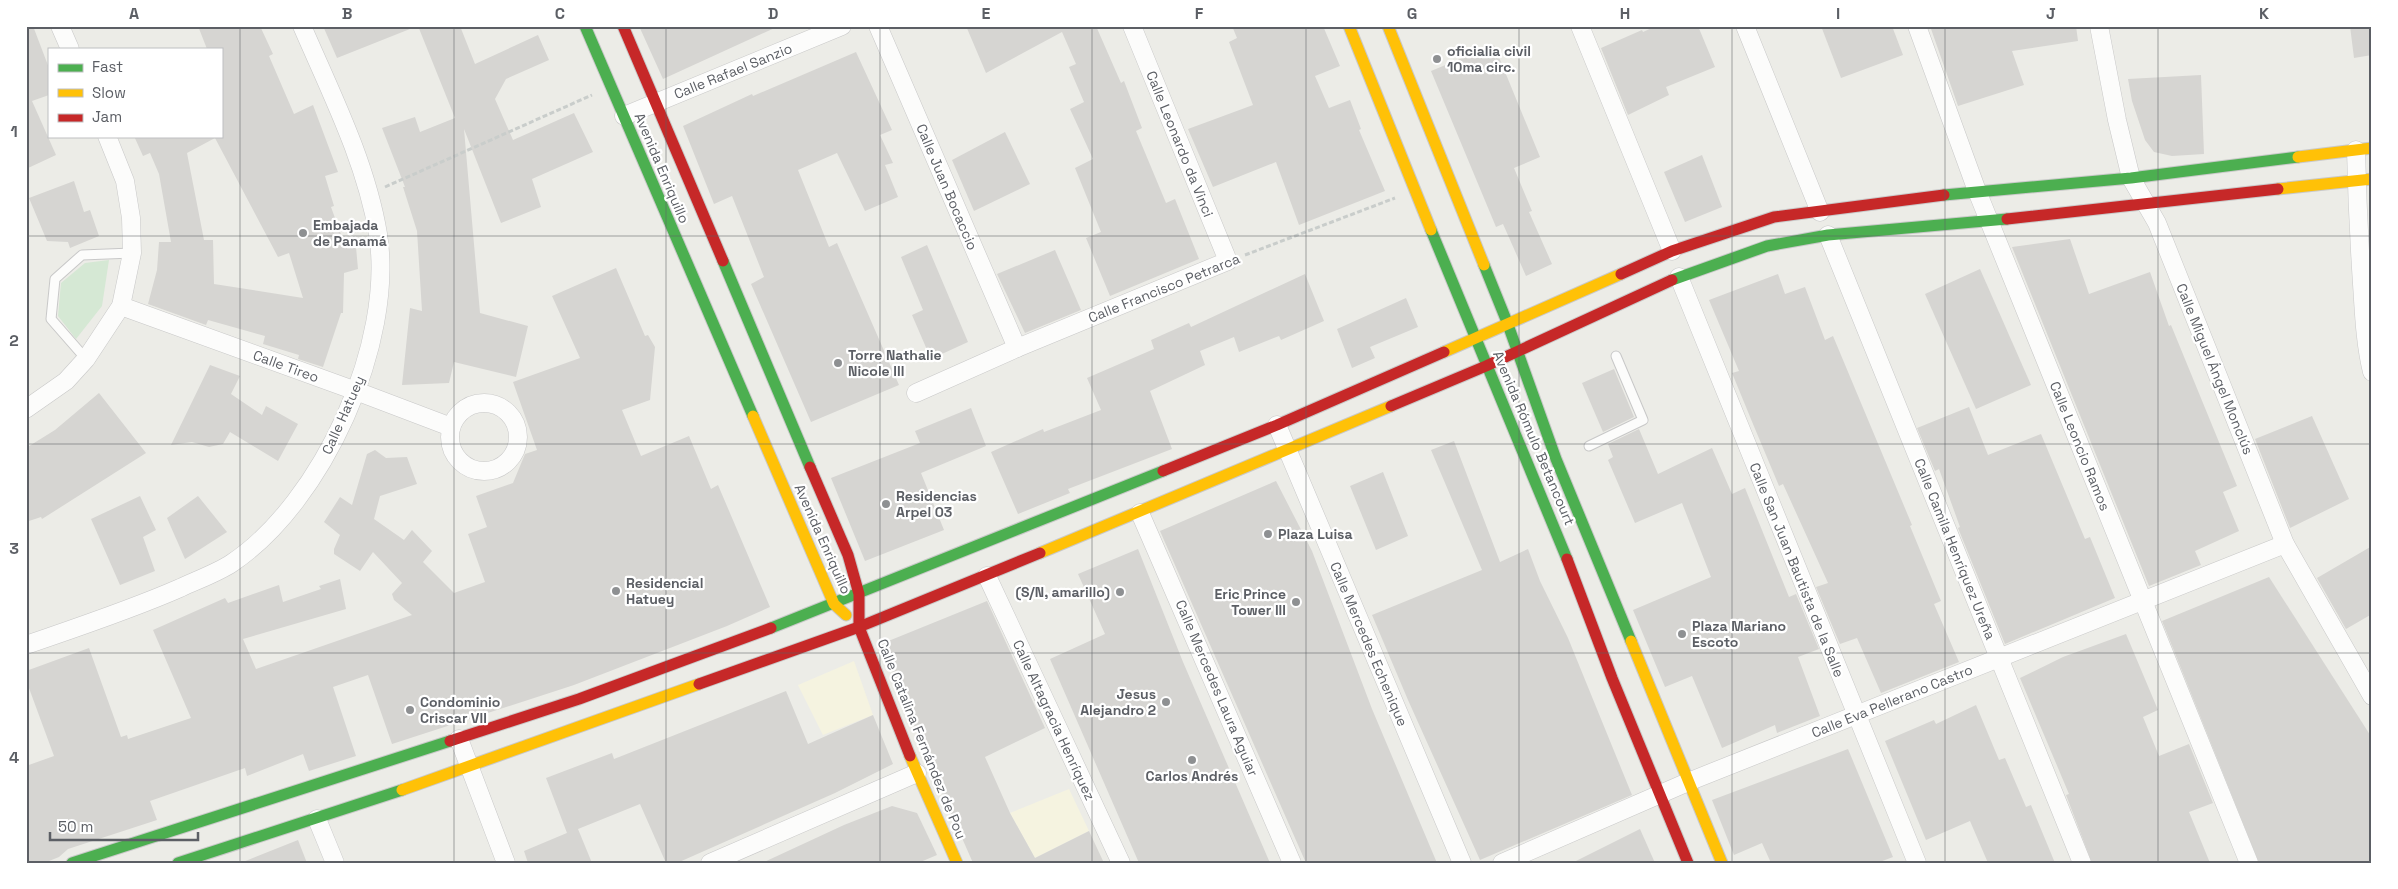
<svg xmlns="http://www.w3.org/2000/svg" width="2398" height="889" viewBox="0 0 2398 889" font-family="'Space Grotesk',sans-serif">
  <rect width="100%" height="100%" fill="#ecece7"/>
  <!-- commercial -->
  <g fill="#f5f3e0">
    <polygon points="854,661 873,715 823,735 798,685"/>
    <polygon points="1069,789 1089,831 1035,858 1010,813"/>
  </g>
  <!-- green -->
  <polygon fill="#d5e8d4" points="109,260 102,306 76,339 58,316 61,283 85,263"/>
  <!-- building -->
  <g fill="#d6d5d2" fill-rule="evenodd">
    <polygon points="26,26 33,26 49,68 49,95 32,101 56,155 26,169"/>
    <path d="M 198,26 L 260,26 L 273,54 L 269,56 L 294,114 L 313,105 L 338,172 L 325,176 L 334,206 L 331,207 L 343,240 L 355,236 L 358,269 L 344,273 L 343,313 L 341,313 L 323,367 L 298,359 L 299,355 L 263,344 L 265,336 L 208,320 L 206,325 L 148,304 L 157,270 L 159,242 L 171,242 L 159,174 L 150,153 L 143,156 L 134,136 L 221,136 L 221,49 L 207,49 ZM 215,138 L 278,257 L 289,253 L 303,298 L 214,284 L 213,240 L 204,240 L 187,153 Z"/>
    <polygon points="323,26 415,26 415,27 337,58"/>
    <polygon points="418,26 460,26 475,64 538,35 549,60 506,79 495,99 513,140 574,113 593,152 532,179 541,207 501,223 464,129 480,313 528,326 516,377 454,362 449,383 402,385 410,308 422,311 417,231 403,187 405,187 382,128 415,117 420,132 455,118"/>
    <polygon points="639,26 779,26 663,79"/>
    <polygon points="966,26 1096,26 1121,83 1124,81 1142,128 1136,131 1166,203 1175,199 1199,259 1110,296 1086,238 1101,232 1075,168 1093,159 1070,109 1084,102 1069,67 1076,64 1062,32 986,73"/>
    <polygon points="1232,26 1323,26 1340,66 1315,76 1329,108 1350,100 1361,129 1359,130 1385,191 1299,225 1276,162 1213,187 1188,129 1253,105 1229,42 1237,38"/>
    <polygon points="1656,26 1698,26 1715,67 1666,87 1669,95 1628,115 1601,48 1642,30 1643,32"/>
    <polygon points="1821,26 1892,26 1903,55 1841,78"/>
    <polygon points="1930,26 2076,26 2078,41 2012,51 2024,85 1958,106"/>
    <polygon points="2350,26 2372,26 2372,55 2354,58"/>
    <polygon points="1494,45 1540,157 1514,168 1532,211 1529,212 1552,264 1526,276 1503,224 1496,227 1431,71"/>
    <polygon points="856,52 892,130 880,135 893,163 885,165 898,197 865,211 837,153 798,170 829,247 837,243 899,385 811,422 751,284 764,277 732,196 714,204 683,126 752,94 753,96"/>
    <polygon points="2201,75 2204,154 2172,156 2154,152 2145,140 2132,101 2128,79"/>
    <polygon points="1005,132 1030,184 974,211 952,160"/>
    <polygon points="1702,155 1722,207 1685,222 1664,172"/>
    <polygon points="74,181 84,212 90,210 99,236 70,248 68,242 47,241 29,198"/>
    <polygon points="2070,239 2089,294 2150,272 2169,326 2171,325 2237,486 2223,492 2239,531 2195,551 2201,565 2149,586 2012,247"/>
    <polygon points="927,245 968,342 931,359 912,315 923,310 901,257"/>
    <polygon points="1055,250 1081,310 1025,333 997,274"/>
    <polygon points="616,268 645,336 648,335 655,347 650,400 622,410 641,456 689,436 711,489 718,485 770,607 727,626 574,685 392,744 368,675 333,687 356,756 309,771 303,754 247,776 245,768 150,801 157,820 68,849 59,857 44,863 26,863 26,766 54,756 26,680 26,671 89,648 121,737 127,735 128,739 191,718 153,630 225,598 228,603 279,585 283,602 321,589 319,586 340,579 346,609 243,639 256,669 412,615 394,600 392,594 402,583 373,552 360,571 334,554 334,549 340,535 324,522 340,497 352,505 367,454 375,450 386,458 407,457 417,484 380,496 374,519 404,540 412,530 432,551 423,562 454,593 485,582 468,534 487,527 476,496 513,483 525,454 537,450 513,382 580,358 552,296"/>
    <polygon points="1980,269 2031,385 1976,409 1925,294"/>
    <polygon points="1305,274 1324,321 1281,340 1279,336 1239,352 1234,337 1200,351 1205,365 1150,391 1172,449 1068,489 1070,493 1018,514 991,452 1043,429 1044,432 1101,410 1087,378 1154,349 1151,340 1189,323 1191,327"/>
    <polygon points="1778,274 1785,294 1805,287 1825,340 1833,336 1912,525 1910,526 1941,601 1934,604 1959,662 1881,693 1857,638 1840,644 1839,642 1816,587 1828,583 1783,484 1779,486 1753,424 1732,373 1739,371 1709,300"/>
    <polygon points="1406,298 1418,327 1370,347 1375,358 1352,368 1337,329"/>
    <polygon points="210,365 240,376 231,394 262,415 266,406 298,424 278,461 230,432 223,444 209,447 192,442 171,445"/>
    <polygon points="1614,369 1634,417 1603,432 1582,383"/>
    <polygon points="99,393 146,453 42,519 41,517 26,522 26,448 55,430"/>
    <polygon points="1969,407 1988,455 2041,434 2085,539 2090,537 2115,598 2005,644 1958,528 1960,527 1939,469 1935,471 1917,428"/>
    <polygon points="971,408 986,446 921,473 944,530 865,561 831,478 920,443 915,431"/>
    <polygon points="2312,416 2349,499 2290,528 2255,439"/>
    <polygon points="1639,429 1658,474 1712,448 1732,494 1745,488 1789,597 1796,594 1819,649 1798,657 1820,716 1777,733 1775,725 1722,748 1692,676 1665,687 1633,610 1711,577 1682,503 1635,523 1608,460 1613,457 1608,444"/>
    <polygon points="1454,441 1500,562 1528,549 1540,581 1568,638 1632,795 1480,860 1408,700 1372,615 1482,570 1431,450"/>
    <polygon points="1383,472 1408,536 1376,550 1350,486"/>
    <polygon points="1276,481 1312,551 1372,709 1437,863 1306,863 1160,531"/>
    <polygon points="140,496 156,530 143,537 155,571 120,585 91,519"/>
    <polygon points="198,496 227,532 185,559 167,518"/>
    <polygon points="2372,546 2372,614 2346,629 2317,578"/>
    <polygon points="1138,549 1183,662 1270,863 1139,863 1050,659 1105,634 1078,574"/>
    <polygon points="2269,577 2372,738 2372,863 2259,863 2162,621"/>
    <polygon points="987,601 1045,728 985,757 1010,813 1035,858 1089,831 1104,863 973,863 936,779 881,644"/>
    <polygon points="2126,634 2158,710 2143,717 2159,756 2189,744 2213,803 2189,812 2210,863 2092,863 2066,795 2069,794 2020,678 2063,657"/>
    <polygon points="786,691 808,744 873,715 893,764 835,793 677,863 666,863 640,804 578,829 592,863 528,863 524,851 574,830 567,833 546,778 612,753 614,759"/>
    <polygon points="1976,705 1999,760 2005,758 2026,807 2031,805 2055,863 1988,863 1970,821 1926,840 1885,741 1934,720 1936,724"/>
    <polygon points="1848,749 1893,857 1877,863 1771,863 1762,843 1734,855 1712,800"/>
    <polygon points="892,806 917,813 937,855 918,863 762,863 844,825"/>
    <polygon points="1640,829 1655,863 1572,863"/>
    <polygon points="298,840 307,863 243,863 243,862"/>
  </g>
  <g fill="none" stroke-linecap="round" stroke-linejoin="round">
    <!-- lane casing -->
    <g stroke="#c8c8c8" stroke-width="11">
      <g id="lane">
        <polyline points="86,359 51,319 55,279 82,255 132,253"/>
        <polyline points="1589,446 1643,420 1616,356"/>
      </g>
    </g>
    <!-- street casing -->
    <g stroke="#c8c8c8" stroke-width="19">
      <g id="street">
        <polyline points="60,26 70,49"/>
        <polyline points="878,26 1017,348"/>
        <polyline points="1580,26 1672,251"/>
        <polyline points="1745,26 1820,212"/>
        <polyline points="1917,26 1977,191 2249,863"/>
        <polyline points="2099,26 2117,120 2131,178 2157,223 2285,544 2372,696"/>
        <polyline points="624,116 842,26"/>
        <path d="M 2356,150 C 2357,195 2359,239 2362,284 C 2364,314 2365,343 2372,372"/>
        <polyline points="1828,235 2082,863"/>
        <polyline points="1679,277 1917,863"/>
        <polyline points="121,306 356,391 451,427"/>
        <polyline points="916,393 1017,348 1228,261 1132,26"/>
        <circle cx="484" cy="437" r="34"/>
        <polyline points="26,409 66,381 86,359 121,306 132,253 131,218 125,181 107,136"/>
        <polyline points="1277,425 1462,863"/>
        <polyline points="1140,513 1292,863"/>
        <polyline points="987,576 1121,863"/>
        <path d="M 26,645 C 78,627 130,610 180,588 C 197,580 217,573 232,563 C 323,502 395,342 378,234 C 366,162 331,93 302,26"/>
        <polyline points="459,739 506,863"/>
        <polyline points="317,819 335,863"/>
        <polyline points="710,863 917,773"/>
        <polyline points="1502,863 1688,782 2285,544"/>
      </g>
    </g>
    <!-- fast casing -->
    <g stroke="#c9c9c9" stroke-width="13">
      <g id="fast">
        <polyline points="585,26 753,416"/>
        <polyline points="1944,195 2131,178 2298,157"/>
        <polyline points="1431,230 1567,559"/>
        <polyline points="723,261 810,467"/>
        <polyline points="1484,265 1507,322 1556,459 1631,641"/>
        <polyline points="1672,280 1767,246 1828,235 2007,219"/>
        <polyline points="771,628 1163,471"/>
        <polyline points="72,863 450,741"/>
        <polyline points="178,863 402,790"/>
      </g>
    </g>
    <!-- slow casing -->
    <g stroke="#c9c9c9" stroke-width="13">
      <g id="slow">
        <polyline points="1349,26 1431,230"/>
        <polyline points="1388,26 1484,265"/>
        <polyline points="2298,157 2372,148"/>
        <polyline points="2278,189 2372,179"/>
        <polyline points="1444,352 1621,274"/>
        <polyline points="753,416 834,604 846,615"/>
        <polyline points="1040,553 1391,406"/>
        <polyline points="1631,641 1722,863"/>
        <polyline points="910,756 957,863"/>
        <polyline points="402,790 699,684"/>
      </g>
    </g>
    <!-- jam casing -->
    <g stroke="#c9c9c9" stroke-width="13">
      <g id="jam">
        <polyline points="623,26 723,261"/>
        <polyline points="2007,219 2278,189"/>
        <polyline points="1621,274 1672,251 1774,217 1944,195"/>
        <polyline points="1391,406 1486,366 1672,280"/>
        <polyline points="810,467 848,555 859,594 859,627 910,756"/>
        <polyline points="1163,471 1277,425 1444,352"/>
        <polyline points="1567,559 1612,678 1688,863"/>
        <polyline points="699,684 859,627 1040,553"/>
        <polyline points="450,741 579,699 771,628"/>
      </g>
    </g>
    <!-- path -->
    <g stroke="#c9cdcb" stroke-width="3" stroke-dasharray="5 2.5" stroke-linecap="butt">
      <polyline points="385,187 592,95"/>
      <polyline points="1245,255 1395,198"/>
    </g>
    <!-- lane -->
    <use href="#lane" stroke="#fcfcfb" stroke-width="9"/>
    <!-- street -->
    <use href="#street" stroke="#fcfcfb" stroke-width="18"/>
    <!-- fast -->
    <use href="#fast" stroke="#4caf50" stroke-width="11"/>
    <!-- slow -->
    <use href="#slow" stroke="#ffc107" stroke-width="11"/>
    <!-- jam -->
    <use href="#jam" stroke="#c62828" stroke-width="11"/>
  </g>
  <!-- grid -->
  <path fill="none" stroke="#5c5f65" stroke-width="1" stroke-opacity="0.55" d="M 240,26 L 240,863M 454,26 L 454,863M 666,26 L 666,863M 880,26 L 880,863M 1092,26 L 1092,863M 1306,26 L 1306,863M 1519,26 L 1519,863M 1732,26 L 1732,863M 1945,26 L 1945,863M 2158,26 L 2158,863M 26,236 L 2372,236M 26,444 L 2372,444M 26,653 L 2372,653"/>
  <!-- markers -->
  <g fill="#8e9092" stroke="#fff" stroke-width="2">
    <circle cx="1437" cy="59" r="5"/>
    <circle cx="303" cy="233" r="5"/>
    <circle cx="838" cy="363" r="5"/>
    <circle cx="886" cy="504" r="5"/>
    <circle cx="1268" cy="534" r="5"/>
    <circle cx="616" cy="591" r="5"/>
    <circle cx="1120" cy="592" r="5"/>
    <circle cx="1296" cy="602" r="5"/>
    <circle cx="1682" cy="634" r="5"/>
    <circle cx="1166" cy="702" r="5"/>
    <circle cx="410" cy="710" r="5"/>
    <circle cx="1192" cy="760" r="5"/>
  </g>
  <g text-anchor="middle" dominant-baseline="central" stroke-width="4.5" stroke-linejoin="round" paint-order="stroke">
    <!-- poi labels -->
    <g font-size="14" font-weight="bold" fill="#5c5f65" stroke="#fff" text-anchor="start">
      <text x="1447" y="51">oficialia civil<tspan x="1447" dy="16">10ma circ.</tspan></text>
      <text x="313" y="225">Embajada<tspan x="313" dy="16">de Panamá</tspan></text>
      <text x="848" y="355">Torre Nathalie<tspan x="848" dy="16">Nicole III</tspan></text>
      <text x="896" y="496">Residencias<tspan x="896" dy="16">Arpel 03</tspan></text>
      <text x="1278" y="534">Plaza Luisa</text>
      <text x="626" y="583">Residencial<tspan x="626" dy="16">Hatuey</tspan></text>
      <text x="1110" y="592" text-anchor="end">(S/N, amarillo)</text>
      <text x="1286" y="594" text-anchor="end">Eric Prince<tspan x="1286" dy="16">Tower III</tspan></text>
      <text x="1692" y="626">Plaza Mariano<tspan x="1692" dy="16">Escoto</tspan></text>
      <text x="1156" y="694" text-anchor="end">Jesus<tspan x="1156" dy="16">Alejandro 2</tspan></text>
      <text x="420" y="702">Condominio<tspan x="420" dy="16">Criscar VII</tspan></text>
      <text x="1192" y="776" text-anchor="middle">Carlos Andrés</text>
    </g>
    <!-- street labels -->
    <g font-size="14" fill="#5c5f65" stroke="#fff">
      <text transform="translate(733 71) rotate(-22)">Calle Rafael Sanzio</text>
      <text transform="translate(1180 144) rotate(68)">Calle Leonardo da Vinci</text>
      <text transform="translate(662 168) rotate(67)">Avenida Enriquillo</text>
      <text transform="translate(947 187) rotate(67)">Calle Juan Bocaccio</text>
      <text transform="translate(1164 288) rotate(-22)">Calle Francisco Petrarca</text>
      <text transform="translate(286 366) rotate(20)">Calle Tireo</text>
      <text transform="translate(2215 369) rotate(68)">Calle Miguel Ángel Monclús</text>
      <text transform="translate(343 415) rotate(-66)">Calle Hatuey</text>
      <text transform="translate(1534 438) rotate(67)">Avenida Rómulo Betancourt</text>
      <text transform="translate(2080 446) rotate(68)">Calle Leoncio Ramos</text>
      <text transform="translate(823 539) rotate(66)">Avenida Enriquillo</text>
      <text transform="translate(1955 549) rotate(68)">Calle Camila Henríquez Ureña</text>
      <text transform="translate(1797 570) rotate(68)">Calle San Juan Bautista de la Salle</text>
      <text transform="translate(1369 644) rotate(67)">Calle Mercedes Echenique</text>
      <text transform="translate(1217 688) rotate(67)">Calle Mercedes Laura Aguiar</text>
      <text transform="translate(1892 701) rotate(-22)">Calle Eva Pellerano Castro</text>
      <text transform="translate(1054 720) rotate(65)">Calle Altagracia Henríquez</text>
      <text transform="translate(922 739) rotate(68)">Calle Catalina Fernández de Pou</text>
    </g>
  </g>
  <!-- border -->
  <rect width="2398" height="889" fill="none" stroke="#ffffff" stroke-width="55"/>
  <!-- legend -->
  <rect x="48" y="48" width="175" height="90" fill="#ffffff" stroke="#bebfc1"/>
  <rect x="58" y="64" width="25" height="8" fill="#4caf50" stroke="#bebfc1"/>
  <text x="92" y="72" font-size="15" fill="#5c5f65">Fast</text>
  <rect x="58" y="89" width="25" height="8" fill="#ffc107" stroke="#bebfc1"/>
  <text x="92" y="98" font-size="15" fill="#5c5f65">Slow</text>
  <rect x="58" y="114" width="25" height="8" fill="#c62828" stroke="#bebfc1"/>
  <text x="92" y="122" font-size="15" fill="#5c5f65">Jam</text>
  <!-- scale -->
  <path d="M50 832v8h148v-8" fill="none" stroke="#5c5f65" stroke-width="2.5"/>
  <text x="58" y="832" font-size="15" fill="#5c5f65" stroke="#ffffff" stroke-width="4" paint-order="stroke">50 m</text>
  <rect x="28" y="28" width="2342" height="834" fill="none" stroke="#5c5f65" stroke-width="2"/>
  <g font-size="16" text-anchor="middle" font-weight="bold" fill="#5c5f65">
    <text x="134" y="19">A</text>
    <text x="347" y="19">B</text>
    <text x="560" y="19">C</text>
    <text x="773" y="19">D</text>
    <text x="986" y="19">E</text>
    <text x="1199" y="19">F</text>
    <text x="1412" y="19">G</text>
    <text x="1625" y="19">H</text>
    <text x="1838" y="19">I</text>
    <text x="2051" y="19">J</text>
    <text x="2264" y="19">K</text>
    <text x="14" y="137">1</text>
    <text x="14" y="346">2</text>
    <text x="14" y="554">3</text>
    <text x="14" y="763">4</text>
  </g>
</svg>
